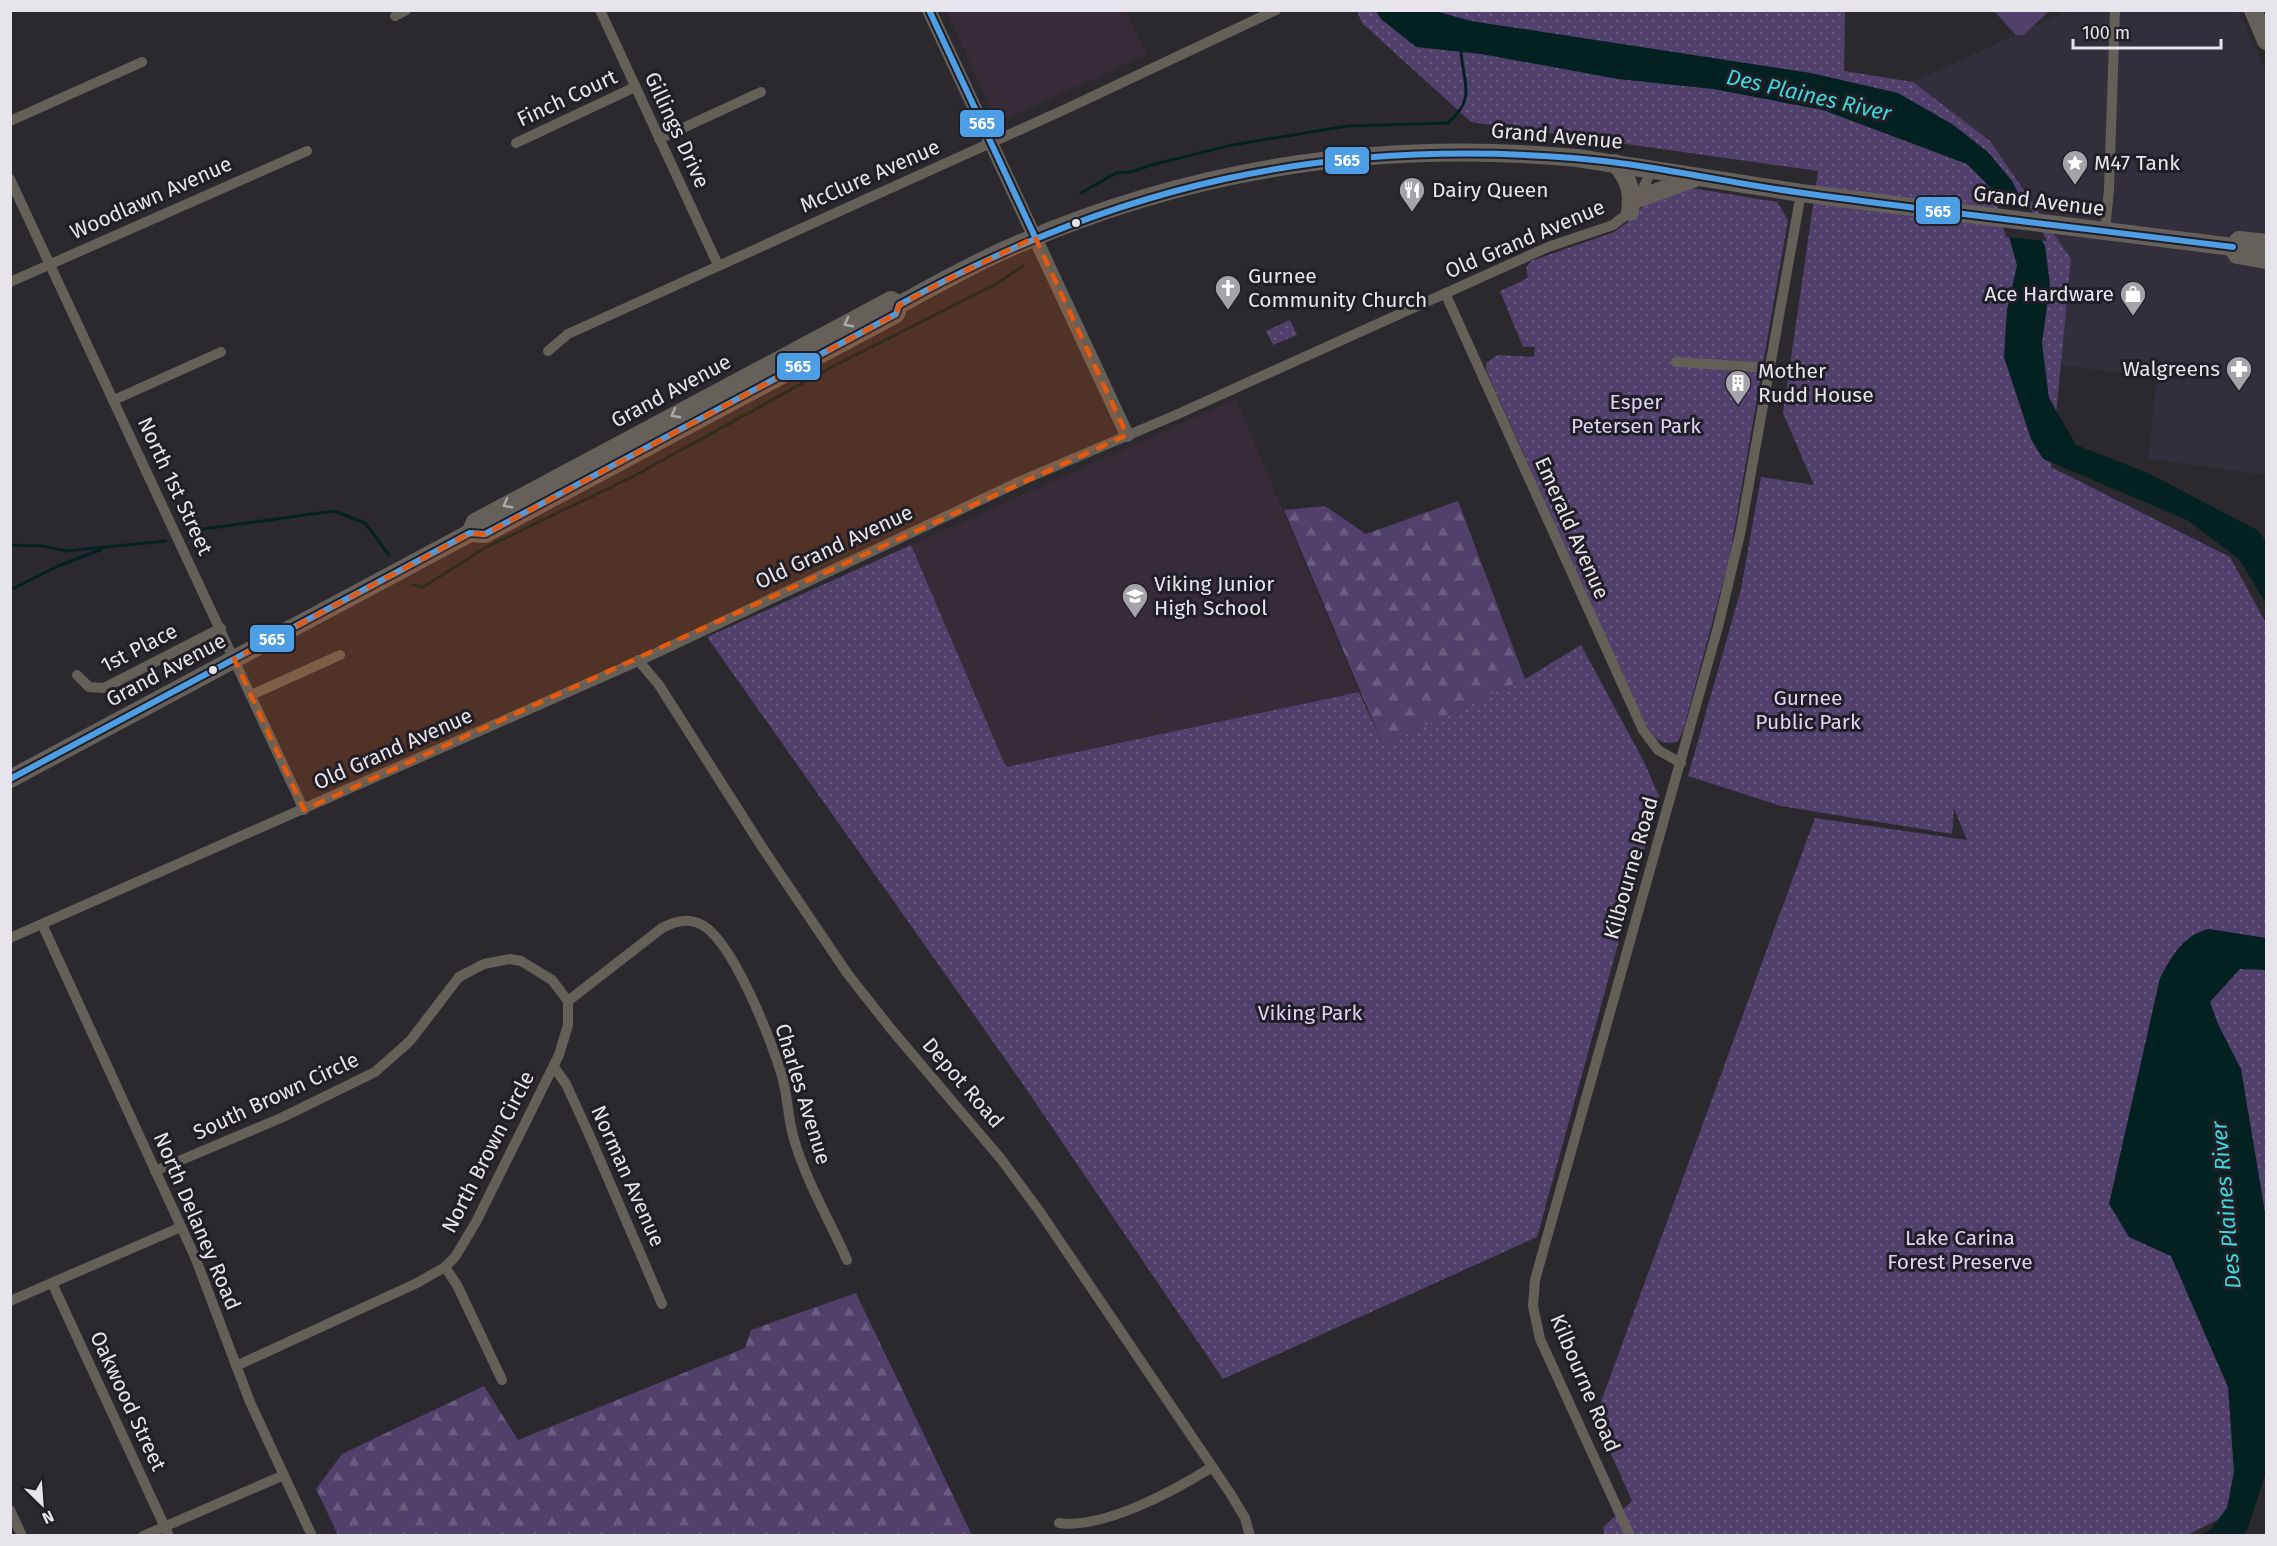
<svg xmlns="http://www.w3.org/2000/svg" width="2277" height="1546" viewBox="0 0 2277 1546" font-family="'Fira Sans',sans-serif">
  <defs>
    <pattern id="forest-firs" width="22" height="20" patternUnits="userSpaceOnUse" patternTransform="scale(1.5)"><rect width="22" height="20" fill="#513f6c"/><path d="M5 1l3.5 6h-7zM16 11l3.5 6h-7z" fill="#6a5b81"/></pattern>
    <pattern id="park-dots" width="8" height="8" patternUnits="userSpaceOnUse" patternTransform="scale(1.5)"><rect width="8" height="8" fill="#513f6c"/><path d="M2 2h.1M6 6h.1" fill="none" stroke="#6a5b81" stroke-width="1.8" stroke-linecap="round"/></pattern>
  </defs>
  <rect width="100%" height="100%" fill="#2b292e"/>
  <!-- built -->
  <polygon fill="#332e3c" points="2068,11 2238,11 2266,72 2266,475 2148,459 2157,378 2056,364 1990,141 1913,82"/>
  <!-- education -->
  <g fill="#372b37">
    <polygon points="946,11 1126,11 1147,54 998,123"/>
    <polygon points="1236,399 1359,692 1006,767 911,545"/>
  </g>
  <!-- grass -->
  <polygon fill="#513f6c" points="1994,11 2049,11 2024,35 2016,35"/>
  <!-- forest -->
  <g fill="url(#forest-firs)">
    <polygon points="1458,501 1525,679 1383,745 1284,510 1325,506 1366,534"/>
    <polygon points="856,1293 972,1535 338,1535 316,1489 342,1454 484,1386 518,1440 745,1348 751,1330"/>
  </g>
  <!-- park -->
  <g fill="url(#park-dots)">
    <polygon points="1357,11 1845,11 1844,71 1913,82 1990,141 2071,259 2051,467 2230,557 2266,623 2266,1237 2253,1502 2187,1535 1605,1535 1603,1527 1632,1501 1595,1418 1815,818 1967,840 1954,808 1952,834 1781,806 1688,776 1741,589 1761,477 1814,485 1783,413 1818,171 1471,122 1362,23"/>
    <path d="M 1685,187 L 1777,202 L 1788,220 L 1729,560 L 1683,731 L 1678,741 C 1654,751 1646,722 1637,706 L 1486,370 L 1486,363 L 1498,355 L 1534,357 L 1535,347 L 1523,347 L 1500,291 L 1528,278 L 1526,268 L 1531,261 L 1614,232 L 1631,220 L 1644,205 Z"/>
    <polygon points="1290,320 1297,335 1273,345 1266,331"/>
    <polygon points="911,545 1006,767 1359,692 1383,745 1525,679 1581,645 1643,760 1659,796 1537,1237 1223,1379 1020,1080 707,637"/>
  </g>
  <!-- water -->
  <g fill="#042121">
    <polygon points="1376,11 1435,11 1471,21 1811,73 1898,93 1952,124 1988,152 2012,181 2045,246 2050,284 2042,343 2049,398 2076,445 2148,473 2259,531 2266,542 2266,604 2239,559 2187,520 2043,459 2031,439 2004,357 2007,310 2017,265 1997,194 1967,164 1823,110 1713,89 1618,79 1481,54 1416,47 1381,19"/>
    <path d="M 2209,929 L 2266,938 L 2266,970 L 2240,969 L 2210,1002 L 2218,1024 L 2241,1069 L 2266,1218 L 2265,1475 L 2247,1531 L 2242,1535 L 2201,1535 L 2211,1529 L 2227,1508 L 2234,1472 L 2228,1387 L 2171,1256 L 2129,1237 L 2109,1204 L 2160,978 C 2172,956 2183,935 2209,929 Z"/>
  </g>
  <!-- pier -->
  <polygon fill="#2b292e" points="1996,200 2029,205 2047,241 2006,237"/>
  <g fill="none" stroke-linecap="round" stroke-linejoin="round">
    <!-- stream -->
    <g stroke="#042121" stroke-width="3">
      <path d="M 1081,193 L 1116,173 L 1131,172 L 1151,165 L 1232,145 L 1348,126 L 1448,123 C 1478,96 1462,84 1461,49"/>
      <polyline points="189,531 334,511 365,523 389,555"/>
      <polyline points="10,545 43,546 66,551 166,541"/>
      <polyline points="413,585 423,587 485,548 634,476 832,367 996,284 1023,266"/>
      <polyline points="10,590 58,566 100,550"/>
    </g>
    <!-- minor -->
    <g stroke="#646058" stroke-width="10">
      <polyline points="600,10 718,265"/>
      <polyline points="395,16 406,10"/>
      <polyline points="10,121 142,62"/>
      <polyline points="659,139 761,92"/>
      <polyline points="516,143 635,87"/>
      <polyline points="10,179 304,810"/>
      <polyline points="2105,231 2109,189 2115,10"/>
      <polyline points="10,282 307,151"/>
      <polyline points="1445,293 1643,730 1658,750 1681,763"/>
      <polyline points="548,351 568,334 1068,108 1276,10"/>
      <polyline points="1676,362 1771,368"/>
      <polyline points="114,400 221,352"/>
      <polyline points="638,660 659,685 762,847 847,973 891,1029 1001,1159 1040,1212 1230,1493 1245,1518 1250,1536"/>
      <polyline points="77,675 89,687 104,688 221,628"/>
      <polyline points="251,695 340,655"/>
      <polyline points="42,924 195,1257 250,1402 312,1536"/>
      <polyline points="10,938 652,655 1023,480 1178,414 1548,247 1613,225 1632,210 1652,170"/>
      <path d="M 568,1001 L 662,928 C 673,922 686,918 698,923 C 731,934 774,1046 783,1080 C 788,1099 788,1120 794,1139 C 806,1181 829,1219 847,1260"/>
      <polyline points="554,1067 566,1084 588,1132 662,1304"/>
      <polyline points="155,1171 281,1118 375,1072 410,1041 459,977 484,964 510,959 521,961 552,980 568,1001 568,1025 559,1055 476,1222 455,1257 445,1267 417,1283 236,1366"/>
      <polyline points="445,1267 457,1285 502,1380"/>
      <polyline points="52,1283 169,1536"/>
      <polyline points="10,1301 181,1227"/>
      <polyline points="10,1510 22,1536"/>
      <path d="M 1059,1523 C 1104,1529 1174,1491 1212,1467"/>
      <polyline points="143,1536 284,1475"/>
      <polyline points="1630,1536 1540,1339 1533,1306 1535,1280 1718,627 1740,534 1801,193"/>
    </g>
    <!-- tertiary -->
    <polyline stroke="#646058" stroke-width="14" points="929,10 1127,435"/>
    <!-- primary -->
    <g stroke="#65605a" stroke-width="18">
      <polyline points="2253,10 2266,41"/>
      <path d="M 1615,163 C 1629,179 1633,191 1630,212"/>
      <polyline points="1640,198 1695,178"/>
      <polyline points="2233,247 2237,255 2266,260"/>
      <polyline points="2233,247 2239,240 2266,243"/>
      <polyline points="470,533 475,522 891,300 899,305"/>
      <path d="M 10,779 L 470,533 L 485,534 L 896,314 L 899,305 C 937,284 976,262 1016,245 C 1194,167 1384,140 1577,158 L 1801,193 L 2233,247"/>
    </g>
    <!-- bus-1 casing -->
    <g stroke="#211e26" stroke-width="10">
      <g id="bus-1">
        <polyline points="929,10 1035,237"/>
        <path d="M 10,779 L 470,533 L 485,534 L 896,314 L 899,305 C 1116,185 1325,138 1573,158 C 1650,164 1727,183 1803,193 C 1946,213 2090,229 2233,247"/>
      </g>
    </g>
    <!-- bus-1 -->
    <use href="#bus-1" stroke="#4d9ee5" stroke-width="6"/>
  </g>
  <!-- one-way arrows -->
  <defs><path id="oneway-chevron" d="M-2-3.5L2.5 0L-2 3.5" fill="none" stroke-width="1.6" stroke-linecap="round" stroke-linejoin="round" transform="scale(1.5)"/></defs>
  <g stroke="#aca9aa">
    <use href="#oneway-chevron" transform="translate(848 323) rotate(152)"/>
    <use href="#oneway-chevron" transform="translate(675 414) rotate(152)"/>
    <use href="#oneway-chevron" transform="translate(507 504) rotate(152)"/>
  </g>
  <!-- marked area -->
  <path fill="#e8590c" fill-opacity="0.2" stroke="#e8590c" stroke-width="4.5" stroke-dasharray="12 8" stroke-linejoin="round" d="M 1035,237 L 1127,435 L 304,810 L 234,659 L 470,533 L 485,534 L 896,314 L 899,305 L 942,282 Z"/>
  <!-- icons -->
  <defs>
    <g id="sight-pin" transform="scale(1.35)"><path d="M0 17L-7.5 6A9.5 9.5 0 1 1 7.5 6Z" fill="#a5a3a9" stroke="#211e26"/><path d="M0-6L1.8-2.2L6-1.7L2.9 1.2L3.7 5.4L0 3.3L-3.7 5.4L-2.9 1.2L-6-1.7L-1.8-2.2Z" fill="#fff"/></g>
    <g id="restaurant-pin" transform="scale(1.35)"><path d="M0 17L-7.5 6A9.5 9.5 0 1 1 7.5 6Z" fill="#a5a3a9" stroke="#211e26"/><path d="M-5-6h1v4h1v-4h1v4h1v-4h1v5L-1.5 .5V6h-2V.5L-5-1ZM5-6V6H3V1.5H1.5Q1.5-4 5-6Z" fill="#fff"/></g>
    <g id="church-pin" transform="scale(1.35)"><path d="M0 17L-7.5 6A9.5 9.5 0 1 1 7.5 6Z" fill="#a5a3a9" stroke="#211e26"/><path d="M-1.2-6h2.4v3.5h3.3v2.4h-3.3V6h-2.4V-.1h-3.3v-2.4h3.3Z" fill="#fff"/></g>
    <g id="shop-pin" transform="scale(1.35)"><path d="M0 17L-7.5 6A9.5 9.5 0 1 1 7.5 6Z" fill="#a5a3a9" stroke="#211e26"/><path d="M-5-2.5h2.3a2.7 3.5 0 0 1 5.4 0H5L5.5 6h-11ZM-1.5-2.5h3a1.5 2.3 0 0 0-3 0Z" fill="#fff"/></g>
    <g id="pharmacy-pin" transform="scale(1.35)"><path d="M0 17L-7.5 6A9.5 9.5 0 1 1 7.5 6Z" fill="#a5a3a9" stroke="#211e26"/><path d="M-2-6h4v4h4v4h-4v4h-4v-4h-4v-4h4Z" fill="#fff"/></g>
    <g id="building-pin" transform="scale(1.35)"><path d="M0 17L-7.5 6A9.5 9.5 0 1 1 7.5 6Z" fill="#a5a3a9" stroke="#211e26"/><path d="M-4-6H4V6H1V3H-1V6H-4ZM-2.5-4.3h1.7v1.8h-1.7ZM.8-4.3h1.7v1.8H.8ZM-2.5-1h1.7V.8h-1.7ZM.8-1h1.7V.8H.8Z" fill="#fff"/></g>
    <g id="school-pin" transform="scale(1.35)"><path d="M0 17L-7.5 6A9.5 9.5 0 1 1 7.5 6Z" fill="#a5a3a9" stroke="#211e26"/><path d="M0-5L7-2L0 1L-7-2ZM-4 1L0 2.5L4 1V4Q0 6-4 4Z" fill="#fff"/></g>
  </defs>
  <g fill-rule="evenodd">
    <use href="#sight-pin" x="2075" y="163"/>
    <use href="#restaurant-pin" x="1412" y="190"/>
    <use href="#church-pin" x="1228" y="288"/>
    <use href="#shop-pin" x="2133" y="294"/>
    <use href="#pharmacy-pin" x="2239" y="369"/>
    <use href="#building-pin" x="1738" y="383"/>
    <use href="#school-pin" x="1135" y="596"/>
  </g>
  <!-- markers -->
  <g fill="#e7e5eb" stroke="#211e26" stroke-width="2">
    <circle cx="1076" cy="223" r="5"/>
    <circle cx="213" cy="670" r="5"/>
  </g>
  <g text-anchor="middle" dominant-baseline="central" stroke-width="6" stroke-linejoin="round" paint-order="stroke">
    <!-- street labels -->
    <g font-size="21" fill="#e7e5eb" stroke="#211e26">
      <text transform="translate(567 98) rotate(-25)">Finch Court</text>
      <text transform="translate(677 130) rotate(65)">Gillings Drive</text>
      <text transform="translate(1557 136) rotate(5)">Grand Avenue</text>
      <text transform="translate(870 176) rotate(-24)">McClure Avenue</text>
      <text transform="translate(151 198) rotate(-24)">Woodlawn Avenue</text>
      <text transform="translate(2039 201) rotate(7)">Grand Avenue</text>
      <text transform="translate(1525 239) rotate(-23)">Old Grand Avenue</text>
      <text transform="translate(671 391) rotate(-28)">Grand Avenue</text>
      <text transform="translate(175 486) rotate(65)">North 1st Street</text>
      <text transform="translate(1572 528) rotate(66)">Emerald Avenue</text>
      <text transform="translate(834 547) rotate(-25)">Old Grand Avenue</text>
      <text transform="translate(139 648) rotate(-27)">1st Place</text>
      <text transform="translate(166 670) rotate(-28)">Grand Avenue</text>
      <text transform="translate(393 749) rotate(-24)">Old Grand Avenue</text>
      <text transform="translate(1631 868) rotate(-74)">Kilbourne Road</text>
      <text transform="translate(963 1083) rotate(49)">Depot Road</text>
      <text transform="translate(803 1094) rotate(73)">Charles Avenue</text>
      <text transform="translate(276 1096) rotate(-25)">South Brown Circle</text>
      <text transform="translate(488 1152) rotate(-63)">North Brown Circle</text>
      <text transform="translate(628 1176) rotate(66)">Norman Avenue</text>
      <text transform="translate(197 1221) rotate(67)">North Delaney Road</text>
      <text transform="translate(1585 1383) rotate(67)">Kilbourne Road</text>
      <text transform="translate(128 1401) rotate(65)">Oakwood Street</text>
    </g>
    <!-- poi labels -->
    <g font-size="21" fill="#e7e5eb" stroke="#211e26" text-anchor="start">
      <text x="2094" y="163">M47 Tank</text>
      <text x="1432" y="190">Dairy Queen</text>
      <text x="1248" y="276">Gurnee<tspan x="1248" dy="24">Community Church</tspan></text>
      <text x="2114" y="294" text-anchor="end">Ace Hardware</text>
      <text x="2220" y="369" text-anchor="end">Walgreens</text>
      <text x="1758" y="371">Mother<tspan x="1758" dy="24">Rudd House</tspan></text>
      <text x="1154" y="584">Viking Junior<tspan x="1154" dy="24">High School</tspan></text>
    </g>
    <!-- park labels -->
    <g font-size="21" fill="#dfd3f7" stroke="#211e26">
      <text x="1636" y="402">Esper<tspan x="1636" dy="24">Petersen Park</tspan></text>
      <text x="1808" y="698">Gurnee<tspan x="1808" dy="24">Public Park</tspan></text>
      <text x="1310" y="1013">Viking Park</text>
      <text x="1960" y="1238">Lake Carina<tspan x="1960" dy="24">Forest Preserve</tspan></text>
    </g>
    <!-- water labels -->
    <g font-size="22" font-style="italic" fill="#3cd8db" stroke="#211e26">
      <text transform="translate(1809 95) rotate(13)">Des Plaines River</text>
      <text transform="translate(2226 1205) rotate(-95)">Des Plaines River</text>
    </g>
  </g>
  <g stroke="#211e26" stroke-width="2">
    <rect x="959" y="109" width="46" height="29" rx="6" fill="#4d9ee5"/>
    <rect x="1324" y="146" width="46" height="29" rx="6" fill="#4d9ee5"/>
    <rect x="1915" y="196" width="46" height="29" rx="6" fill="#4d9ee5"/>
    <rect x="776" y="352" width="45" height="29" rx="6" fill="#4d9ee5"/>
    <rect x="249" y="624" width="46" height="29" rx="6" fill="#4d9ee5"/>
  </g>
  <g font-size="16" text-anchor="middle" font-weight="bold" fill="#fff">
    <text x="982" y="129">565</text>
    <text x="1347" y="166">565</text>
    <text x="1938" y="217">565</text>
    <text x="798" y="372">565</text>
    <text x="272" y="645">565</text>
  </g>
  <!-- border -->
  <rect width="2277" height="1546" fill="none" stroke="#e7e5eb" stroke-width="24"/>
  <!-- north arrow -->
  <g transform="translate(42 1504) rotate(155)" stroke="#211e26" stroke-width="4.5" paint-order="stroke">
  <path d="M0-4.5L10 22L0 15L-10 22Z" fill="#e7e5eb"/>
  <text y="-9" font-size="16" font-weight="bold" text-anchor="middle" fill="#e7e5eb">N</text>
  </g>
  <!-- scale -->
  <path d="M2073 39v9h148v-9" fill="none" stroke="#e7e5eb" stroke-width="3"/>
  <text x="2082" y="39" font-size="18" fill="#e7e5eb" stroke="#211e26" stroke-width="4.5" paint-order="stroke">100 m</text>
</svg>
